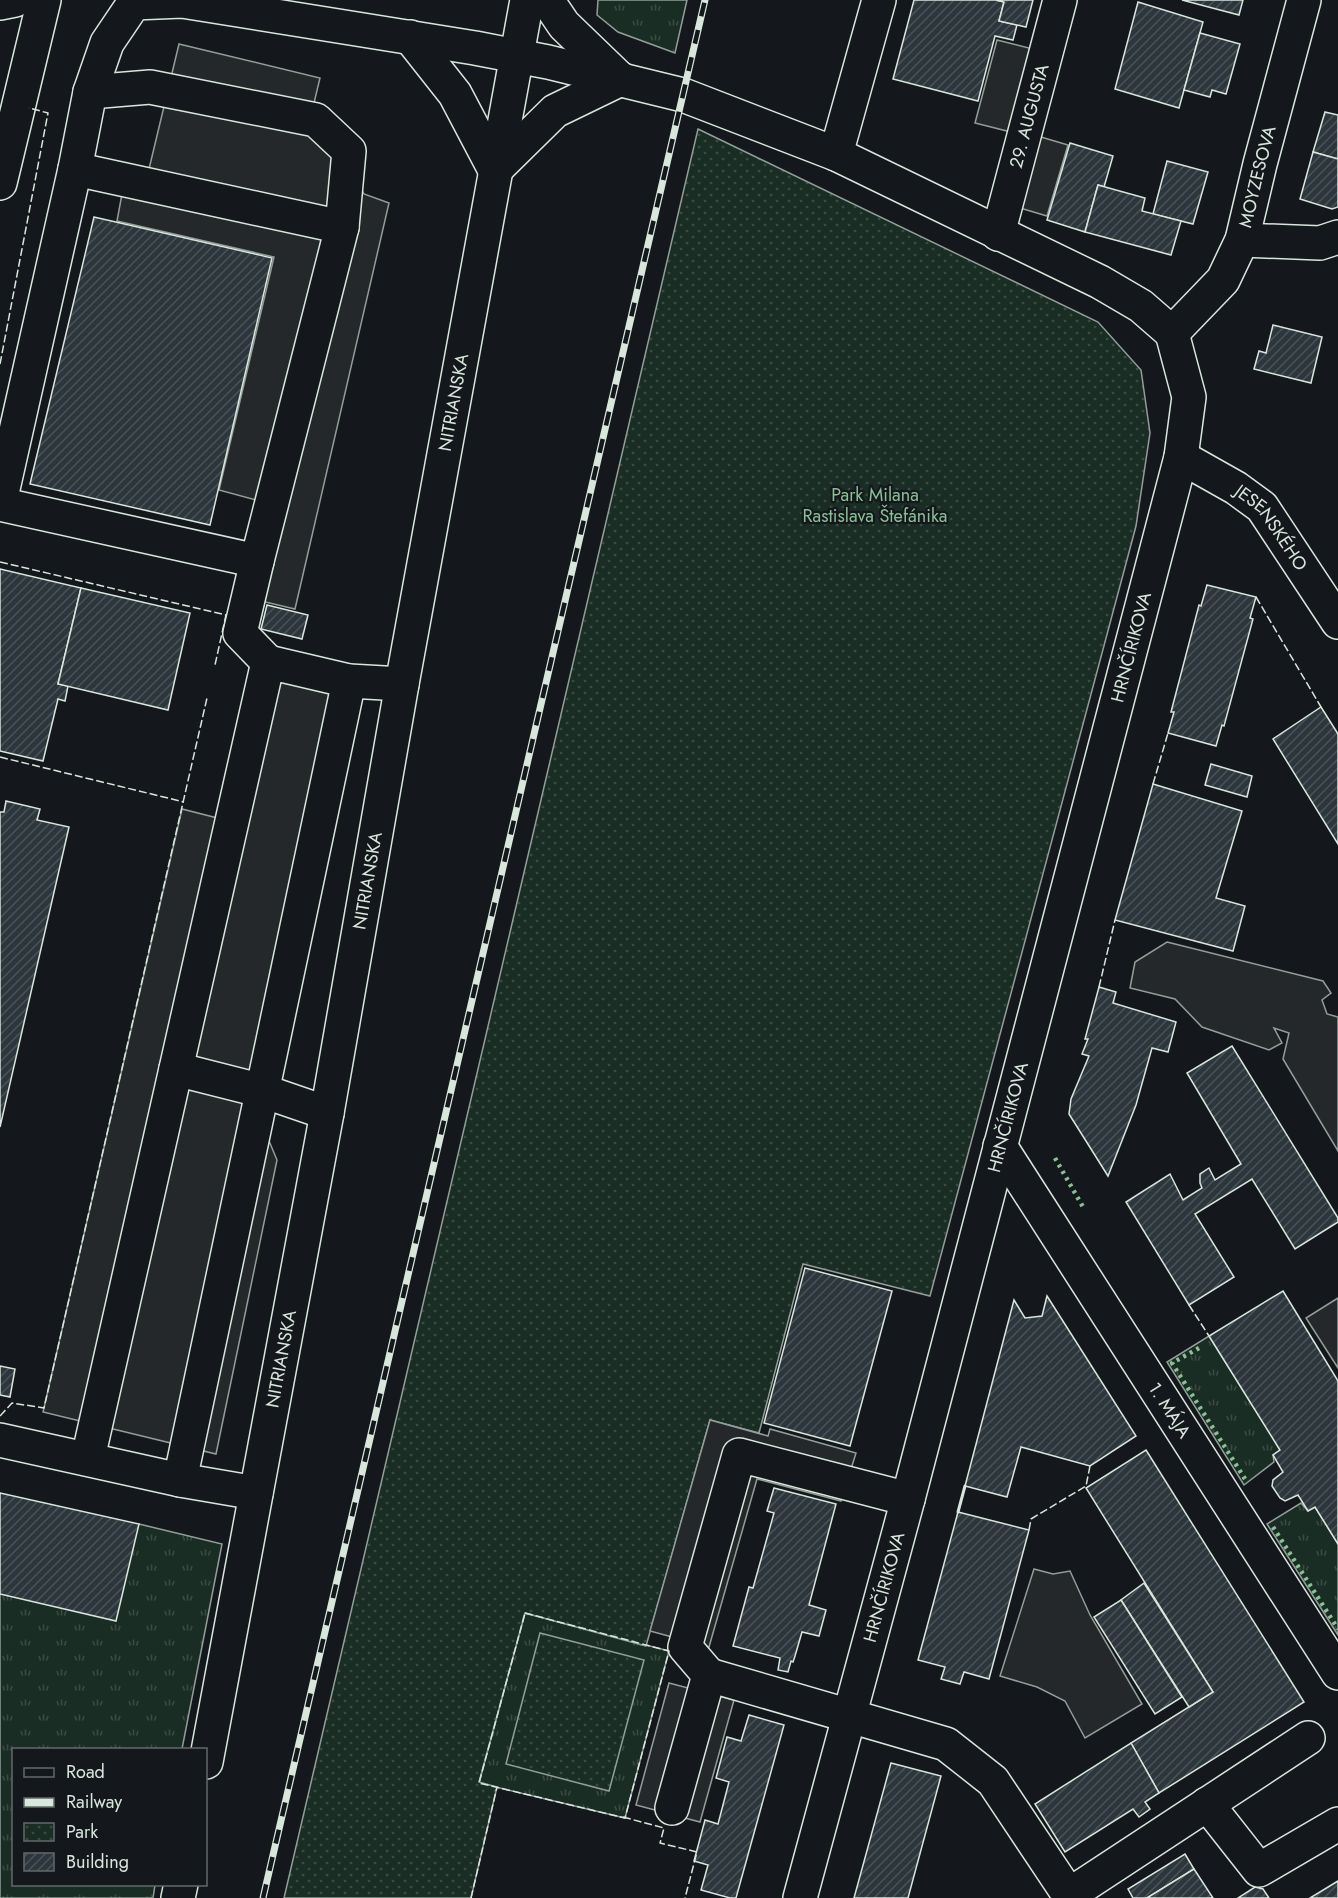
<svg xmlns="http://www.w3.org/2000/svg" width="1338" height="1898" viewBox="0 0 1338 1898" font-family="Jost,sans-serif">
  <defs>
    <pattern id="grass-tufts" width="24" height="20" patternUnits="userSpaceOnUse" patternTransform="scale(1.5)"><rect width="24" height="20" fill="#1a2d24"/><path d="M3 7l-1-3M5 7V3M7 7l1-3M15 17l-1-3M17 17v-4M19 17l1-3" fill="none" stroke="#3b4b43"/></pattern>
    <pattern id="park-dots" width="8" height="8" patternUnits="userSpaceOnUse" patternTransform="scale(1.5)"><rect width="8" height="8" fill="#1a2d24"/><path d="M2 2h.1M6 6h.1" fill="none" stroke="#3b4b43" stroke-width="1.8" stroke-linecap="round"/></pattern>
    <pattern id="building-hatch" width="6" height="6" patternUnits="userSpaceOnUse" patternTransform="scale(1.5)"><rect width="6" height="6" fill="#2c363c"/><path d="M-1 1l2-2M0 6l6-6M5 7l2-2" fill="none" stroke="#4a5358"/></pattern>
  </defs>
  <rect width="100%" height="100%" fill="#14181c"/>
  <!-- grass -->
  <g fill="url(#grass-tufts)" stroke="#939e99" stroke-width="1.5">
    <polygon points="598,0 687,0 675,53 618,32 597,15"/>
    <polygon points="1209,1336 1280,1450 1273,1455 1274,1462 1244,1485 1167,1362"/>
    <polygon points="1301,1503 1308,1511 1315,1507 1338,1544 1338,1635 1267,1524"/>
    <polygon points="139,1524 222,1544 182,1749 14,1750 14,1884 155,1885 153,1898 0,1898 0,1594"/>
    <polygon points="525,1613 669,1651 625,1818 479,1783"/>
  </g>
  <!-- park -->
  <g fill="url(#park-dots)" stroke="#939e99" stroke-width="1.5">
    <polygon points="698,129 1098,322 1141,370 1150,433 1136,526 930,1296 803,1264 759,1433 710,1420 646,1646 525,1613 479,1782 497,1787 471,1898 284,1898"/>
    <polygon points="540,1633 644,1660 609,1791 506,1764"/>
  </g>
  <!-- parking -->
  <g fill="#24282b" stroke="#939e99" stroke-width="1.5">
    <polygon points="997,40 1033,49 1011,132 975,123"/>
    <polygon points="179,44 320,78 314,103 364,194 389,203 295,609 261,601 282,507 219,490 274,257 117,221 122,194 149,169"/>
    <polygon points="1041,137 1068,145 1047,216 1020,208"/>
    <polygon points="270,674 359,693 267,1136 277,1160 216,1454 43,1412 182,809 237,823"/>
    <polygon points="1167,942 1323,981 1331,993 1322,1000 1327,1014 1338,1017 1338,1151 1283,1059 1289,1033 1274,1028 1282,1043 1269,1050 1202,1027 1175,999 1130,988 1135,962"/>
    <polygon points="1338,1298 1338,1368 1306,1318"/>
    <polygon points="710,1420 768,1436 770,1429 856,1453 841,1501 757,1479 709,1647 650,1631"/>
    <polygon points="1034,1569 1053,1574 1070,1571 1090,1615 1142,1704 1085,1738 1065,1701 1037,1687 1000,1676"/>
    <polygon points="669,1683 734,1700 700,1822 636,1805"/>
  </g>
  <!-- building -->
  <g fill="url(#building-hatch)" stroke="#d8e6dc" stroke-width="1.5">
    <polygon points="914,0 996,0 1004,2 999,21 1017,25 1013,40 995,36 978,101 893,79"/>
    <polygon points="996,0 1033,0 1026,27 999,21 1004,2"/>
    <polygon points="1182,0 1243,0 1239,15"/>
    <polygon points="1138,2 1203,22 1179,108 1115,89"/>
    <polygon points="1200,33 1240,44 1226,94 1212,90 1210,97 1184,90"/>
    <polygon points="1325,112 1338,115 1338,159 1313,152"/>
    <polygon points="1070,143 1113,156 1104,187 1098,185 1085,232 1047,220"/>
    <polygon points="1313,152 1338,159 1338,207 1332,209 1300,199"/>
    <polygon points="1167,161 1208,172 1193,224 1153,214"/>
    <polygon points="1098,185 1145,198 1142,211 1181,221 1171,255 1085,232"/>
    <polygon points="94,217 272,258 210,525 30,484"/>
    <polygon points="1273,325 1322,337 1311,383 1254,369 1259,351 1266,353"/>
    <polygon points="0,569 81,588 58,684 68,686 65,701 58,699 43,761 0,751"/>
    <polygon points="1207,585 1256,597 1250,618 1253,619 1224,726 1222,725 1216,746 1168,733 1174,712 1171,712 1199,605 1201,606"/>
    <polygon points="81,588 190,613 168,710 58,684"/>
    <polygon points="267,605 308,615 302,639 261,629"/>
    <polygon points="1321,707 1338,734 1338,844 1273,739"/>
    <polygon points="1211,764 1252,776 1247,797 1205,785"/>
    <polygon points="1153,784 1242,811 1216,898 1245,906 1233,951 1115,920"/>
    <polygon points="6,801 40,809 37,820 69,827 0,1127 0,812 4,812"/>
    <polygon points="1099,987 1116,992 1113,1003 1176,1022 1168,1052 1152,1048 1136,1105 1108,1176 1069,1114 1071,1099 1089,1056 1082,1054 1088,1039 1085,1039"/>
    <polygon points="1232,1046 1338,1218 1338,1222 1295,1249 1252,1179 1195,1214 1234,1277 1189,1305 1126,1202 1170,1174 1183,1200 1202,1188 1200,1183 1200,1174 1209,1168 1215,1180 1241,1164 1187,1073"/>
    <polygon points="805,1268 892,1291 850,1446 764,1423"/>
    <polygon points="1283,1291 1338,1381 1338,1544 1315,1507 1308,1511 1298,1495 1285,1501 1280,1498 1272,1486 1273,1480 1283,1472 1273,1455 1280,1450 1209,1336"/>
    <polygon points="1047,1296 1136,1436 1090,1466 1021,1447 1007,1497 965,1486 1014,1300 1025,1318 1042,1316"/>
    <polygon points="0,1366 15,1369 10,1397 0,1395"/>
    <polygon points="1146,1450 1304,1702 1159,1793 1131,1743 1213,1692 1086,1488"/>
    <polygon points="774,1488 836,1504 809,1605 826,1610 819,1636 802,1632 795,1656 793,1662 791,1661 788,1672 778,1670 780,1658 733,1646 749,1587 753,1588 774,1513 767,1511"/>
    <polygon points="0,1493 139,1524 116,1621 0,1594"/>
    <polygon points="958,1512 1029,1530 989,1679 964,1672 960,1684 941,1679 945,1667 918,1660"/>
    <polygon points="1144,1583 1213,1692 1189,1707 1121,1600"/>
    <polygon points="1121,1600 1182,1697 1155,1714 1094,1617"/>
    <polygon points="749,1715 784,1725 736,1898 730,1898 701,1890 708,1865 694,1861 705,1820 718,1824 729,1782 716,1778 727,1737 741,1741"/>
    <polygon points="1131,1743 1159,1793 1145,1802 1150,1809 1139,1817 1133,1809 1065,1852 1035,1804"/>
    <polygon points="891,1763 941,1776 908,1898 854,1898"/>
    <polygon points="1185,1854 1194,1869 1147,1898 1133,1898 1128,1889"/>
    <polygon points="1194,1869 1213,1898 1147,1898"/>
    <polygon points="1338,1881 1338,1898 1310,1898"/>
    <polygon points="1255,1887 1263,1889 1269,1898 1238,1898"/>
  </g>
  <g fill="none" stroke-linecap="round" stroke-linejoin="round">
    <!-- minor casing -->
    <g stroke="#d8e6dc" stroke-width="36">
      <g id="minor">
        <polyline points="547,0 564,25 619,78"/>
        <polyline points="0,3 15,0"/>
        <polyline points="410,37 455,94 495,170 555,111 621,79"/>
        <polyline points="836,154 879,0"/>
        <polyline points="75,169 342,227"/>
        <polyline points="0,183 44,0"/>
        <path id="s1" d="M 998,234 L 1060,0"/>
        <polyline points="1242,240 1320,243 1338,237"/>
        <path id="s2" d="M 1172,333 L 1223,280 L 1242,240 L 1260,164 L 1304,0"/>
        <path id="s3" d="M 1181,457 L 1236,488 L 1262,507 L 1338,622"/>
        <polyline points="0,502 75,169 90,92 107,43 134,3 182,1 475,48 548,62 683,95 836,154 1100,282 1141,306 1172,333"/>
        <polyline points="0,504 257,561 342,227 349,151 316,120 150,87 90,92"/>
        <polyline points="257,561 240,633 268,662"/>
        <polyline points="176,1069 263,1091 327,1113"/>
        <path id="s4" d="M 1000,1146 L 1338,1673"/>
        <polyline points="0,1440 180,1480"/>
        <polyline points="88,1458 268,662 349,681 402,684"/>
        <polyline points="256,1493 180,1480 349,681"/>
        <polyline points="709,1675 685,1647 739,1455 908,1499"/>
        <polyline points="1207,1804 1259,1870 1338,1824"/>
        <polyline points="672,1808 709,1675 946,1744 993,1781 1069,1895 1308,1738"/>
        <path id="s5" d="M 800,1898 L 908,1499 L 1181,457 L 1189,397 L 1172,333"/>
      </g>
    </g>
    <!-- major casing -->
    <g stroke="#d8e6dc" stroke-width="36">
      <g id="major">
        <path id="s6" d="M 206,1762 L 327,1113 L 402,684 L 527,0"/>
        <polyline points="178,1898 181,1884"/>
      </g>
    </g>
    <!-- minor -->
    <use href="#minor" stroke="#14181c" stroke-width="33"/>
    <!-- major -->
    <use href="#major" stroke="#14181c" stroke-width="33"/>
    <!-- rail casing -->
    <g stroke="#d8e6dc" stroke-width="7">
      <polyline id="rail" points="263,1898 705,0"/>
    </g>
    <!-- rail -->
    <use href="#rail" stroke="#14181c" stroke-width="4.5" stroke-dasharray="14" stroke-linecap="butt"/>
    <!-- hedge -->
    <g stroke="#8ac095" stroke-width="4.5" stroke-dasharray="3 4.5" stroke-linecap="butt">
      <polyline points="1055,1158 1083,1207"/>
      <polyline points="1199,1348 1172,1363 1245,1479"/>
      <polyline points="1273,1527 1338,1629"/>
    </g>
    <!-- fence -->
    <g stroke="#d8e6dc" stroke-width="1.5" stroke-dasharray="8 3" stroke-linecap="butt">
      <polyline points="0,364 48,113 29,108"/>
      <polyline points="0,562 226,615 215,665"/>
      <polyline points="1256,597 1321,707"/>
      <polyline points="0,757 184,802"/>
      <polyline points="1153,784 1168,733"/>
      <polyline points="1099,987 1115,920"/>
      <polyline points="1189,1305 1209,1336"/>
      <polyline points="0,1416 12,1403 44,1408 207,698"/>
      <polyline points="1029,1530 1031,1519 1086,1486 1090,1466"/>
      <polygon points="525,1613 669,1651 625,1818 479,1783"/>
      <polyline points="623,1817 664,1828 660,1843 697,1852 685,1898"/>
      <polyline points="471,1898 497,1787"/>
    </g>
    <!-- wall -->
    <polyline stroke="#d8e6dc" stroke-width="3" points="958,1512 965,1486"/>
  </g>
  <g text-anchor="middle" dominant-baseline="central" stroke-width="4.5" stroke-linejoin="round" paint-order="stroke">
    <!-- street labels -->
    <g font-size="18" fill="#d8e6dc" stroke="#14181c">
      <text stroke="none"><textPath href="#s1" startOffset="122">29. AUGUSTA</textPath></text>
      <text stroke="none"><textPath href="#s2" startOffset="183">MOYZESOVA</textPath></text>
      <text stroke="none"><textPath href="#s6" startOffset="1382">NITRIANSKA</textPath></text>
      <text stroke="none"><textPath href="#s3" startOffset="117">JESENSKÉHO</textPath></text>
      <text stroke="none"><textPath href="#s5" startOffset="1294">HRNČÍRIKOVA</textPath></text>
      <text stroke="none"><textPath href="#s6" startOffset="896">NITRIANSKA</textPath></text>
      <text stroke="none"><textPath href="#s5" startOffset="808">HRNČÍRIKOVA</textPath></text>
      <text stroke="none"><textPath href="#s6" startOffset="410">NITRIANSKA</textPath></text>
      <text stroke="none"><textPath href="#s4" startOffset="314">1. MÁJA</textPath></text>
      <text stroke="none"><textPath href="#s5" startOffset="322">HRNČÍRIKOVA</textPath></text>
    </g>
    <!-- park labels -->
    <g font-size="18" fill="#8ac095" stroke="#14181c">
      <text x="875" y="495">Park Milana<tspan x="875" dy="21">Rastislava Štefánika</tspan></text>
    </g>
  </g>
  <!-- legend -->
  <rect x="12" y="1748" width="195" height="138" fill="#14181c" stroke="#626a69" stroke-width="1.5"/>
  <rect x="24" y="1768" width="30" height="9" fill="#14181c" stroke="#626a69" stroke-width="1.5"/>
  <text x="66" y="1778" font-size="18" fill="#d8e6dc">Road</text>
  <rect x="24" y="1798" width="30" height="9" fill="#d8e6dc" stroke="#626a69" stroke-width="1.5"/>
  <text x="66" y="1808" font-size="18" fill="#d8e6dc">Railway</text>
  <rect x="24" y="1823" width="30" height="18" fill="url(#park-dots)" stroke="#626a69" stroke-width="1.5"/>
  <text x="66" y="1838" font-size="18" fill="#d8e6dc">Park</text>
  <rect x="24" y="1853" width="30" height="18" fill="url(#building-hatch)" stroke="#626a69" stroke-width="1.5"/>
  <text x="66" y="1868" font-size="18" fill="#d8e6dc">Building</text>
</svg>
